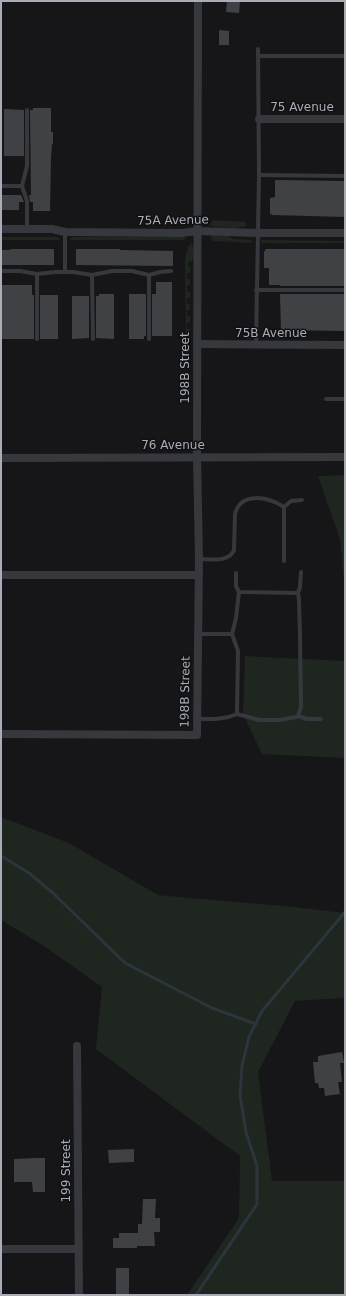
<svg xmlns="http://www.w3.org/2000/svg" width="346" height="1296" viewBox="0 0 346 1296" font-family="'DejaVu Sans',sans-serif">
  <rect width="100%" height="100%" fill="#161618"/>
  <!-- green -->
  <g fill="#1e261f">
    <path d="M 213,220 L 245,222 L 247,226 C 239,229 218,228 209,225 Z"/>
    <polygon points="214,235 228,236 234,239 251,240 253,243 214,241 210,237"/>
    <polygon points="1,237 59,237 60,240 1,240"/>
    <polygon points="72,237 183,237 186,238 184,240 70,240"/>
    <polygon points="262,240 345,241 345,243 261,243"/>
    <path d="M 192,243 C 194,249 194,256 192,261 L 189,261 L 188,266 L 190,267 L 190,273 L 187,273 L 187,279 L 190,279 L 190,285 L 187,286 L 187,291 L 190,292 L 190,298 L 187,298 L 187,304 L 190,304 L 190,310 L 187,310 L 187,316 L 190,316 L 190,322 L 187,323 L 187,329 L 190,329 L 190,343 L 186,343 L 185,258 L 188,247 Z"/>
    <polygon points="345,475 345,592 340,539 318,476"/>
    <polygon points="245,656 345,661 345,758 262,754 243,714"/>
    <polygon points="1,817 69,843 158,895 294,907 345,913 345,998 295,1001 258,1072 272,1181 345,1181 345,1295 187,1295 239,1218 240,1156 96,1049 102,987 44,946 1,920"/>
  </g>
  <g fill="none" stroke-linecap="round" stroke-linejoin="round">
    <!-- stream -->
    <g stroke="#2c353c" stroke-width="3">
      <polyline points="1,856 29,873 53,893 125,963 212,1008 256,1024"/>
      <polyline points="196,1295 257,1204 257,1166 246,1132 240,1095 242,1066 249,1037 262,1011 345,912"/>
    </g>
  </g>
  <!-- building -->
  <g fill="#404145">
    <polygon points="227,1 240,1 239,13 226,12"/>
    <polygon points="219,30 229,31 229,45 219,45"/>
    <polygon points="33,108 51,108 51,132 53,132 53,144 52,144 51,158 50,211 33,211 33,202 30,202 29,195 31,195 30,110 33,110"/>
    <polygon points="4,109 24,110 24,156 4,156"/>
    <polygon points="275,180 345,181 345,217 272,215 270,213 270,198 275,197"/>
    <polygon points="1,195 21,195 24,202 19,202 19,210 1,210"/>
    <polygon points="10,249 54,249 54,265 1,265 1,250 10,250"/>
    <polygon points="76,249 120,249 120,250 173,251 173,266 76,265"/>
    <polygon points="266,249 345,249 345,286 280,286 280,285 269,285 269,268 264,268 264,252"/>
    <polygon points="156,282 172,282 172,336 152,336 152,294 156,294"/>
    <polygon points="1,285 32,285 32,295 34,295 34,339 1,339"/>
    <polygon points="99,294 114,294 114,339 96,338 96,296 99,296"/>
    <polygon points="129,294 146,294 146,336 144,336 144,339 129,339"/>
    <polygon points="280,294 344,294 345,331 281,330"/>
    <rect x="40" y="295" width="18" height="44"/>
    <polygon points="72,296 89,296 89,338 72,339"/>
    <polygon points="342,1052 344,1063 340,1063 342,1082 338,1082 340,1094 325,1096 324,1088 319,1088 318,1083 315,1083 313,1062 318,1062 318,1056"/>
    <polygon points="134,1149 134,1162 109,1163 108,1150"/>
    <polygon points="36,1158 45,1158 45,1192 33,1192 32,1182 14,1182 14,1159"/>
    <polygon points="143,1199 156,1199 155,1218 160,1218 160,1232 154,1232 155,1246 137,1246 137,1248 113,1248 113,1238 119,1238 119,1233 138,1233 138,1224 142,1224"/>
    <rect x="116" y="1268" width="13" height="27"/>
  </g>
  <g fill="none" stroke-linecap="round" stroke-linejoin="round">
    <!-- service -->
    <g stroke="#37383d" stroke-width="4">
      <polyline points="258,56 345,56"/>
      <polyline points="27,110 27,166 22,186 27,201 27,229"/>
      <polyline points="259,175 345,176"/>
      <polyline points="1,186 22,186"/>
      <polyline points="1,271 20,271 37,274 56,272 73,272 92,275 112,271 132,271 149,275 160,272 171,271"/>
      <polyline points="65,272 65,232"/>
      <polyline points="37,274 37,339"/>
      <polyline points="92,275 93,339"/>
      <polyline points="149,275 149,339"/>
      <polyline points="256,290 345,290"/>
      <polyline points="256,344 259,175 258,49"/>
      <polyline points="326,399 345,399"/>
      <polyline points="284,507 291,501 302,500"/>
      <path d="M 199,559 C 210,559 229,563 234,550 L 235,514 C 241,491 268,497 284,507 L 284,561"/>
      <polyline points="236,573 236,586 239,592 298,593"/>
      <polyline points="198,634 232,634 238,651 237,714 259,720 280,720 296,717 298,716 301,707 300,637 299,600 298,593 300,587 301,572"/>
      <polyline points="232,634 236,618 239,592"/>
      <polyline points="298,716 307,719 321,719"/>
      <path d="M 197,719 C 211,719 224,720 237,714"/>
    </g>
    <!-- minor -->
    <g stroke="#37383d" stroke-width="8">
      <polyline points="259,119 345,119"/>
      <polyline points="1,229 52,229 65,232 182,233 197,231 258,233 345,233"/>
      <polyline points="198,344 345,345"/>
      <polyline points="1,458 345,457"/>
      <polyline points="1,575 198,575"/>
      <polyline points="1,734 197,735 199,559 197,457 198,1"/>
      <polyline points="77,1046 79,1295"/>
      <polyline points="1,1249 78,1249"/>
    </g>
  </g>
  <g text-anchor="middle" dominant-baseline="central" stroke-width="3" stroke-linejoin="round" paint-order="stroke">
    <!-- street labels -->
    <g font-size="12" fill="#a8adb8" stroke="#111113">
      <text x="302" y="107">75 Avenue</text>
      <text transform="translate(173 220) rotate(-1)">75A Avenue</text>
      <text x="271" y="333">75B Avenue</text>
      <text transform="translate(185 368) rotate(-90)">198B Street</text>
      <text x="173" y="445">76 Avenue</text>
      <text transform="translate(185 692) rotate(-89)">198B Street</text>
      <text transform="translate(66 1171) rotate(-90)">199 Street</text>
    </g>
  </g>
  <!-- border -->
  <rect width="346" height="1296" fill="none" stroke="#a8adb8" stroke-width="4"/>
</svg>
